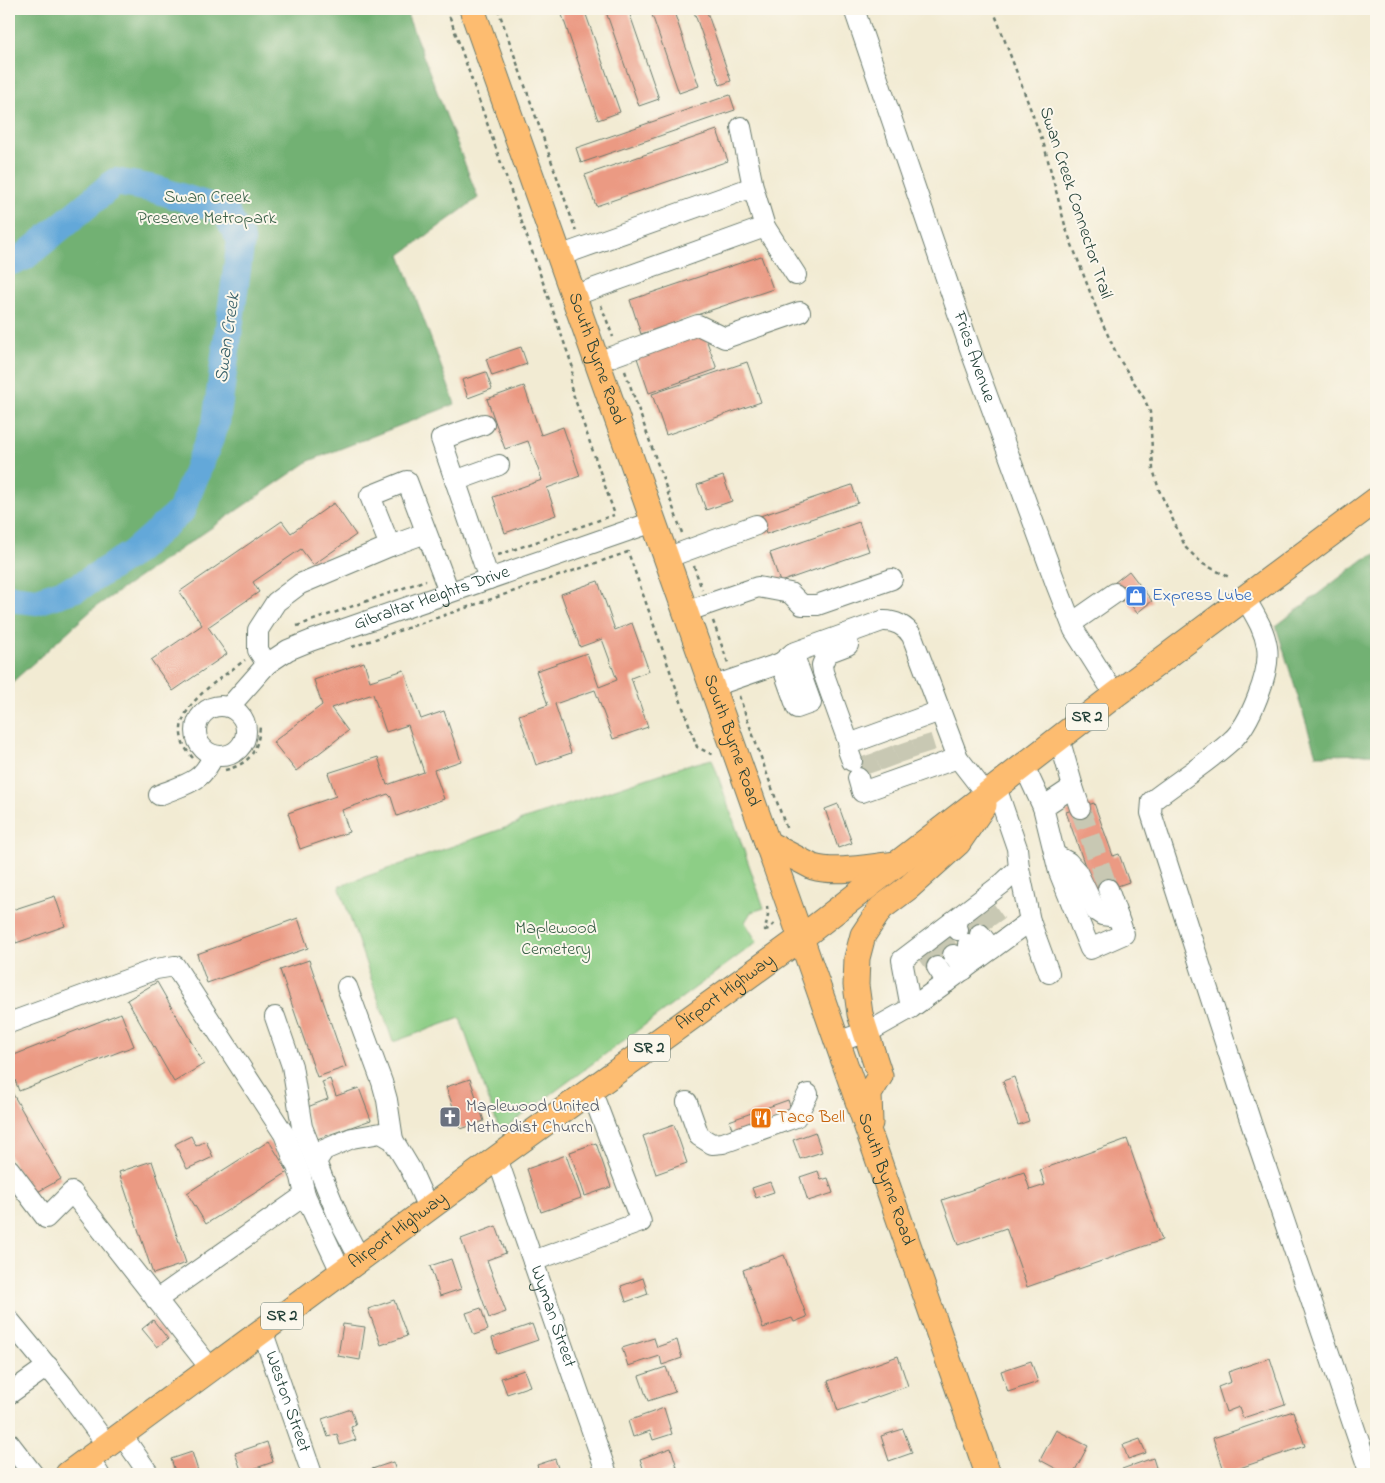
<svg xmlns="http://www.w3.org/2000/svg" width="1385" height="1483" viewBox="0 0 1385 1483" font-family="'Indie Flower',sans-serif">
  <rect width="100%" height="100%" fill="#fbf7ec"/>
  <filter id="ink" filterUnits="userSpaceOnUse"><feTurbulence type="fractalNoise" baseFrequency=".02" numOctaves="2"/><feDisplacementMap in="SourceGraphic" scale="10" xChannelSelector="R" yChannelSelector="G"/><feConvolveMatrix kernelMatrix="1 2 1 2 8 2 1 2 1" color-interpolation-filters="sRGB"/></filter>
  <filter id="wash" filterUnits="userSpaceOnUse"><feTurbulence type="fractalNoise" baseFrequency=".0096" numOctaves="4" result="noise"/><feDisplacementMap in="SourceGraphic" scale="20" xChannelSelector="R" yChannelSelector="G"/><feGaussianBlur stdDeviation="1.12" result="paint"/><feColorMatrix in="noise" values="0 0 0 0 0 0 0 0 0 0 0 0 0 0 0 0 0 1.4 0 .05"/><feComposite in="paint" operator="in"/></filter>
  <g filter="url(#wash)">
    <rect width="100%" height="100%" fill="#f2ebd3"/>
    <!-- green -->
    <polygon fill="#8dce86" stroke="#56865d" points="712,759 764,908 751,912 745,922 757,942 500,1132 460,1018 393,1042 339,886 519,823 519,821 693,763 693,764"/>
    <!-- forest -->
    <g fill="#72b173" stroke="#487754">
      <polygon points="9,9 405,9 478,198 400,255 455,404 309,461 94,608 9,685"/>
      <polygon points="1376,554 1376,754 1316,755 1276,626 1364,559"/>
    </g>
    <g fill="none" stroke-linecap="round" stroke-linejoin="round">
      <!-- river -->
      <polyline stroke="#63a8d9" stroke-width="28" points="9,262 24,257 115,182 155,189 225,211 241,240 216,423 181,511 133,553 79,587 37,601 9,598"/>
    </g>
    <g id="blocks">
      <!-- building -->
      <g fill="#eb9a83">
        <polygon points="560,9 584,9 620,112 598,120"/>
        <polygon points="605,9 628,9 659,99 639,106"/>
        <polygon points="650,9 673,9 699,86 679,93"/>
        <polygon points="693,9 706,9 731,81 720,85"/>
        <polygon points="730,95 735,110 581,163 576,148"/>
        <polygon points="717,130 728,161 596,206 585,175"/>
        <polygon points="761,256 773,289 641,334 630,300"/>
        <polygon points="703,331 717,369 649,393 636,355"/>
        <polygon points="521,347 527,364 492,376 486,359"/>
        <polygon points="747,362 761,402 666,435 652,394"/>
        <polygon points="486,372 492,389 468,398 462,380"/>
        <polygon points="524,386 541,435 563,427 580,476 547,488 556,515 505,533 493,497 542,480 528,441 505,449 487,399"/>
        <polygon points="723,476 732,501 706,510 697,485"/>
        <polygon points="852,485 858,503 766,534 760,516"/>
        <polygon points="334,503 356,535 313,565 301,549 253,582 259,592 208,627 227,654 173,691 151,660 202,625 179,592 282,521 291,533"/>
        <polygon points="859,522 869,551 780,582 770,553"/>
        <polygon points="1129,571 1152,601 1137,613 1114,583"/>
        <polygon points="598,581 615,630 632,623 649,671 631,678 648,727 613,739 595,690 555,704 571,753 536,765 519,715 548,705 536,671 587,653 599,687 617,680 602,639 580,647 561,594"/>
        <polygon points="364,662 370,681 404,670 421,719 444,711 461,761 434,770 444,799 397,816 391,797 388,794 342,810 349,832 300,849 288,813 336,796 328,773 378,757 387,785 424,772 408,725 386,732 373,694 331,708 348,731 296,771 273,742 322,705 314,680"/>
        <polygon points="1094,803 1113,856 1119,854 1129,882 1095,894 1066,812"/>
        <polygon points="838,804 852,843 838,848 825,809"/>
        <polygon points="55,896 65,926 16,943 13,934 9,935 9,911"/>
        <polygon points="298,918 308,948 207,983 197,954"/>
        <polygon points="309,960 346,1067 317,1077 280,970"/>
        <polygon points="157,982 204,1064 174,1082 127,1000"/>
        <polygon points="121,1013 134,1046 19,1091 9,1064 9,1057"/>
        <polygon points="1014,1077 1029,1121 1018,1125 1003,1081"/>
        <polygon points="330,1079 336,1096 359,1088 371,1120 317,1139 305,1108 328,1099 322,1082"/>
        <polygon points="470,1079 484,1121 461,1129 446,1087"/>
        <polygon points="9,1087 61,1179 32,1195 9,1155"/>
        <polygon points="788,1100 793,1115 735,1136 729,1121"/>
        <polygon points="674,1125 687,1163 656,1174 643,1136"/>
        <polygon points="815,1132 822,1152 800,1159 793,1140"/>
        <polygon points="191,1136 196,1146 206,1141 213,1157 187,1169 175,1144"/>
        <polygon points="1127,1139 1162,1240 1027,1287 1006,1228 958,1245 942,1200 1024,1172 1030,1190 1045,1185 1040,1170"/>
        <polygon points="269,1141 288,1172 206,1224 187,1193"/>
        <polygon points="596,1143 611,1187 585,1196 570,1152"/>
        <polygon points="566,1155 581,1198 541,1212 527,1169"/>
        <polygon points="152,1161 186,1263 153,1274 119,1172"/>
        <polygon points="818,1171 821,1180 828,1178 833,1193 808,1201 800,1177"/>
        <polygon points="770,1182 774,1192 756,1198 752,1188"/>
        <polygon points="496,1226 506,1253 487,1260 506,1312 489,1318 461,1239"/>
        <polygon points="784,1255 807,1317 794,1322 792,1318 763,1328 743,1270"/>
        <polygon points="451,1259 461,1289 440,1296 430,1266"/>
        <polygon points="643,1278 648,1294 626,1302 621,1286"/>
        <polygon points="394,1300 407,1336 381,1345 368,1309"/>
        <polygon points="481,1308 488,1330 474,1335 466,1313"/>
        <polygon points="153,1320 168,1339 157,1347 142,1329"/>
        <polygon points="343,1324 365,1327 360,1360 338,1356"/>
        <polygon points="532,1324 538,1340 497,1354 492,1338"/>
        <polygon points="654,1338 657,1347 677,1340 682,1358 662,1365 660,1356 628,1366 622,1348"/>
        <polygon points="898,1356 908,1386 838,1411 828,1381"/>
        <polygon points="1270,1358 1285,1404 1243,1418 1239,1407 1226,1412 1218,1387 1231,1382 1228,1372"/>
        <polygon points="1031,1361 1038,1382 1008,1392 1001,1371"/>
        <polygon points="666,1367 675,1392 648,1401 639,1376"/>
        <polygon points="524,1370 530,1386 507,1394 501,1378"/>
        <polygon points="664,1408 672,1434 653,1440 650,1431 633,1437 628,1421"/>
        <polygon points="351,1409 356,1425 351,1427 356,1440 340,1445 337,1434 328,1437 322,1419"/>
        <polygon points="1293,1411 1305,1446 1225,1473 1213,1438"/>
        <polygon points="903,1429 912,1453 889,1461 881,1436"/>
        <polygon points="1056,1430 1088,1446 1073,1474 1066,1474 1040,1460"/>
        <polygon points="1140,1439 1146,1453 1128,1459 1123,1445"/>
        <polygon points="267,1442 273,1462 242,1473 235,1453"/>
        <polygon points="671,1448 677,1467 656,1474 645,1474 640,1459"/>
        <polygon points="192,1452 199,1474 176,1474 171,1459"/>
        <polygon points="1153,1458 1158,1474 1108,1474"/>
        <polygon points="555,1459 560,1474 540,1474 537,1465"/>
        <polygon points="393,1462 397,1474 361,1474 360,1473"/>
      </g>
    </g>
  </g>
  <g filter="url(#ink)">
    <use href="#blocks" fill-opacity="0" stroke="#697a6c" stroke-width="1"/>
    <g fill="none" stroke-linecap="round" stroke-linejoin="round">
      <!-- minor-tunnel -->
      <g stroke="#c8c8b3" stroke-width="20" stroke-dasharray="20 10" stroke-linecap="butt">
        <polyline points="921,737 926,753"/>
        <polyline points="902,743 908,760"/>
        <polyline points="883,749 890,767"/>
        <polyline points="865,756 871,773"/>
        <polyline points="1080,808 1108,889"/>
        <polyline points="986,910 996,924"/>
        <polyline points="970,921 980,934"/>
        <polyline points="942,942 953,955"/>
        <polyline points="927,953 937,967"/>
      </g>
      <!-- minor casing -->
      <g stroke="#697a6c" stroke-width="22">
        <g id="minor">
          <path id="s1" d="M 854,9 L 973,357 L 1056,584 L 1074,630 L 1115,695"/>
          <polyline points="741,127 753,187"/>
          <polyline points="765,227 796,275"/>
          <polyline points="559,256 753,187 765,227 573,296"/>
          <polyline points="597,362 698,325 725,338 800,312"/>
          <polyline points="484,424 441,439 489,579"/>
          <polyline points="455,481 499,465"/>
          <polyline points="390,546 370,496 407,481 449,592"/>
          <polyline points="666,558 756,525"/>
          <path d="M 1245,598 C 1254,614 1264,628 1267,647 C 1271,671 1250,725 1231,741 C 1207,763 1178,781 1152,801 L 1151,813 L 1252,1126 L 1370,1474"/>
          <polyline points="685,612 758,587 790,593 802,605 817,605 892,579"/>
          <polyline points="1072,623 1115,593"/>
          <polyline points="848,645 827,653 822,665 823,672 849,744 848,750 852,761"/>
          <path d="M 781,663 L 793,653 L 882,621 C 894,620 906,626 912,636 L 958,758 L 986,794"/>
          <polyline points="267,664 258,650 258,630 276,602 300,584 390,546 426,533"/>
          <polyline points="711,687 781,663 797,708 811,703 793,653"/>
          <circle cx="221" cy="731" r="25"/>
          <path id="s2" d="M 230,706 L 267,664 L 288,650 L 310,641 L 653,522"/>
          <polyline points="849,744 940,711"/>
          <polyline points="1024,766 1043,807 1073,787 1059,738"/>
          <polyline points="858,778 862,792 958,758"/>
          <polyline points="1073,787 1080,808"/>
          <path d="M 159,795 C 185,784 202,783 213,756"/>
          <polyline points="1043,807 1059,872 1090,949 1124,934 1108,889"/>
          <polyline points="1055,855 1068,862 1077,872 1096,911 1102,915 1118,917"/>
          <polyline points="1019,868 1030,921 1049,973"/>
          <polyline points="958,930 952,922 1003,883 1019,868 1017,848 996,787"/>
          <polyline points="980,934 992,949"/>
          <polyline points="968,944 978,959"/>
          <polyline points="953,955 964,970"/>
          <polyline points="937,967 947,982"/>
          <polyline points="347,987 382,1082 387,1100 393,1140"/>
          <polyline points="911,1008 902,960 952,922"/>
          <polyline points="275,1017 292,1066 302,1127 316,1162"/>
          <polyline points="9,1023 156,969 175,966 284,1134 301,1177 305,1195 156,1300"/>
          <polyline points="837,1042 872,1030 911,1008 1030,921"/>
          <polyline points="687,1102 699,1136 712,1144 723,1143 796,1117 808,1094"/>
          <path id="s3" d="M 497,1158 L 607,1474"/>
          <polyline points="9,1169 46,1218 72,1192 211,1369"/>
          <polyline points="305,1195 341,1272"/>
          <polyline points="360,1259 341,1223 316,1162 324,1150 352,1138 381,1133 393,1140 411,1170 428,1208"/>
          <polyline points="533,1261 641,1222 591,1090"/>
          <polyline points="9,1320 66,1389 107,1445"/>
          <path id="s4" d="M 262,1330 L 312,1474"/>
          <polyline points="9,1394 48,1366"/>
          <polyline points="122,1435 149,1474"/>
          <polyline points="9,1443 33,1474"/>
          <polyline points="88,1459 99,1474"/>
        </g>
      </g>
      <!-- major casing -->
      <g stroke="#697a6c" stroke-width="27">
        <g id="major">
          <path id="s5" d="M 472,9 L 801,938 L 988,1474"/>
          <path d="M 767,843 L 813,867 C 837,874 872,866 897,864"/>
          <polyline points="870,1123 869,1094 880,1076 860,1014 856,985 857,958 863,935 881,908 909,887 958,843 984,805"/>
          <path id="s6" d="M 68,1474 L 497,1158 L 801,938 L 1115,695 L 1376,500"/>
        </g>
      </g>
      <!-- path -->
      <g stroke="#697a6c" stroke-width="2.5" stroke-dasharray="4 4" stroke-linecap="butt">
        <polyline points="447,9 573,368 570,385 615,515"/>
        <polyline points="498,9 576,231"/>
        <polyline points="993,9 1044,145 1066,229 1100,318 1118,357 1144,398 1150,412 1153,469 1159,490 1186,548 1203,564 1229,577"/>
        <polyline points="601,305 613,337"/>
        <polyline points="625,371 682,533"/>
        <polyline points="498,555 614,515"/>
        <polyline points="694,566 702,590"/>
        <polyline points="713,621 728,663"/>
        <polyline points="297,626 426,580"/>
        <polyline points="352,647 628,552 697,747 713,755 714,757"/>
        <polyline points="739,696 787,830"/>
        <path d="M 193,758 C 155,717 216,682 245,660"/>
        <path d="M 225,770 C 250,764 258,751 260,726"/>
        <polyline points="767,906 768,915 765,930 769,929 775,923"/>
      </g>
      <!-- minor -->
      <use href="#minor" stroke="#fff" stroke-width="20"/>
      <!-- major -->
      <use href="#major" stroke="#fdbc70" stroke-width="25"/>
    </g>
  </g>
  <!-- icons -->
  <defs>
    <g id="shop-square" transform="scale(1.125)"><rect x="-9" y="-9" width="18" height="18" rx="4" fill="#3f7fe0" stroke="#fbf7ec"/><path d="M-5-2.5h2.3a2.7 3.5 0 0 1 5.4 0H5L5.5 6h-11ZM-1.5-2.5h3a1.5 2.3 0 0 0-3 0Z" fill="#fff"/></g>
    <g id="church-square" transform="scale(1.125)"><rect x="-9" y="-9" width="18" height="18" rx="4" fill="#6b7280" stroke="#fbf7ec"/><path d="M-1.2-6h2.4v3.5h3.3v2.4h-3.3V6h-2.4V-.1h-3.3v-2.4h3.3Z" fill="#fff"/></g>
    <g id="restaurant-square" transform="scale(1.125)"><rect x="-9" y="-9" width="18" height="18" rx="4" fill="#e8710a" stroke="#fbf7ec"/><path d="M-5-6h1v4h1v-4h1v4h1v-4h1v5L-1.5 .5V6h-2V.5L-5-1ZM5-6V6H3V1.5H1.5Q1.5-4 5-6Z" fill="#fff"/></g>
  </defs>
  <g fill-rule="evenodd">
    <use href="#shop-square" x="1136" y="596"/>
    <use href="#church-square" x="450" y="1117"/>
    <use href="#restaurant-square" x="761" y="1118"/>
  </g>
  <g text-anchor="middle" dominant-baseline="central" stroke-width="4" stroke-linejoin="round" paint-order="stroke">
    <!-- shield labels -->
    <g fill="#fbf7ec" stroke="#61756b" stroke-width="1">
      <rect x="1066" y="703.5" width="42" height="27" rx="4"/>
      <rect x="628" y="1034.5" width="42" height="27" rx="4"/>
      <rect x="261" y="1302.5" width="42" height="27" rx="4"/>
    </g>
    <g font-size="16" font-weight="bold" fill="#1f3d34">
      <text x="1087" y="717">SR 2</text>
      <text x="649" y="1048">SR 2</text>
      <text x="282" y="1316">SR 2</text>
    </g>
    <!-- park labels -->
    <g font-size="18" fill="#3a6148" stroke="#fbf7ec">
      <text x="207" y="198">Swan Creek<tspan x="207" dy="21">Preserve Metropark</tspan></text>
      <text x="556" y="929">Maplewood<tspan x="556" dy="21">Cemetery</tspan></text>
    </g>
    <!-- street labels -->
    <g font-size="18" fill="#1f3d34" stroke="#fbf7ec">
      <text transform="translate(1075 203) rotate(72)">Swan Creek Connector Trail</text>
      <text stroke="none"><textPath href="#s1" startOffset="368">Fries Avenue</textPath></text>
      <text stroke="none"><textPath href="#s5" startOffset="371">South Byrne Road</textPath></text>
      <text stroke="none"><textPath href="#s2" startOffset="234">Gibraltar Heights Drive</textPath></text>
      <text stroke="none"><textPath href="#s5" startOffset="776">South Byrne Road</textPath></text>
      <text stroke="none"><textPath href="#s6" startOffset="815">Airport Highway</textPath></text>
      <text stroke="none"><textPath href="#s5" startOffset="1241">South Byrne Road</textPath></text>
      <text stroke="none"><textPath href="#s6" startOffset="410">Airport Highway</textPath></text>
      <text stroke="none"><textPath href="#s3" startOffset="168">Wyman Street</textPath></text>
      <text stroke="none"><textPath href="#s4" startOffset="76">Weston Street</textPath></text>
    </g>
    <!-- shop labels -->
    <g font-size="18" fill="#366cbe" stroke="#fbf7ec" text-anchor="start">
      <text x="1152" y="596">Express Lube</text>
    </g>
    <!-- worship labels -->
    <g font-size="18" fill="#5b616d" stroke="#fbf7ec" text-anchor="start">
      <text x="466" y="1107">Maplewood United<tspan x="466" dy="21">Methodist Church</tspan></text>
    </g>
    <!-- food labels -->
    <g font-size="18" fill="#c56008" stroke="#fbf7ec" text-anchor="start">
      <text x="777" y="1118">Taco Bell</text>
    </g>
    <!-- water labels -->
    <g font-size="19" font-style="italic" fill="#335d66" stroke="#fbf7ec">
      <text transform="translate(228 338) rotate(-82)">Swan Creek</text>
    </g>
  </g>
  <!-- margin -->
  <rect width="1385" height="1483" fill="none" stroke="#fbf7ec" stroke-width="30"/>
</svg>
